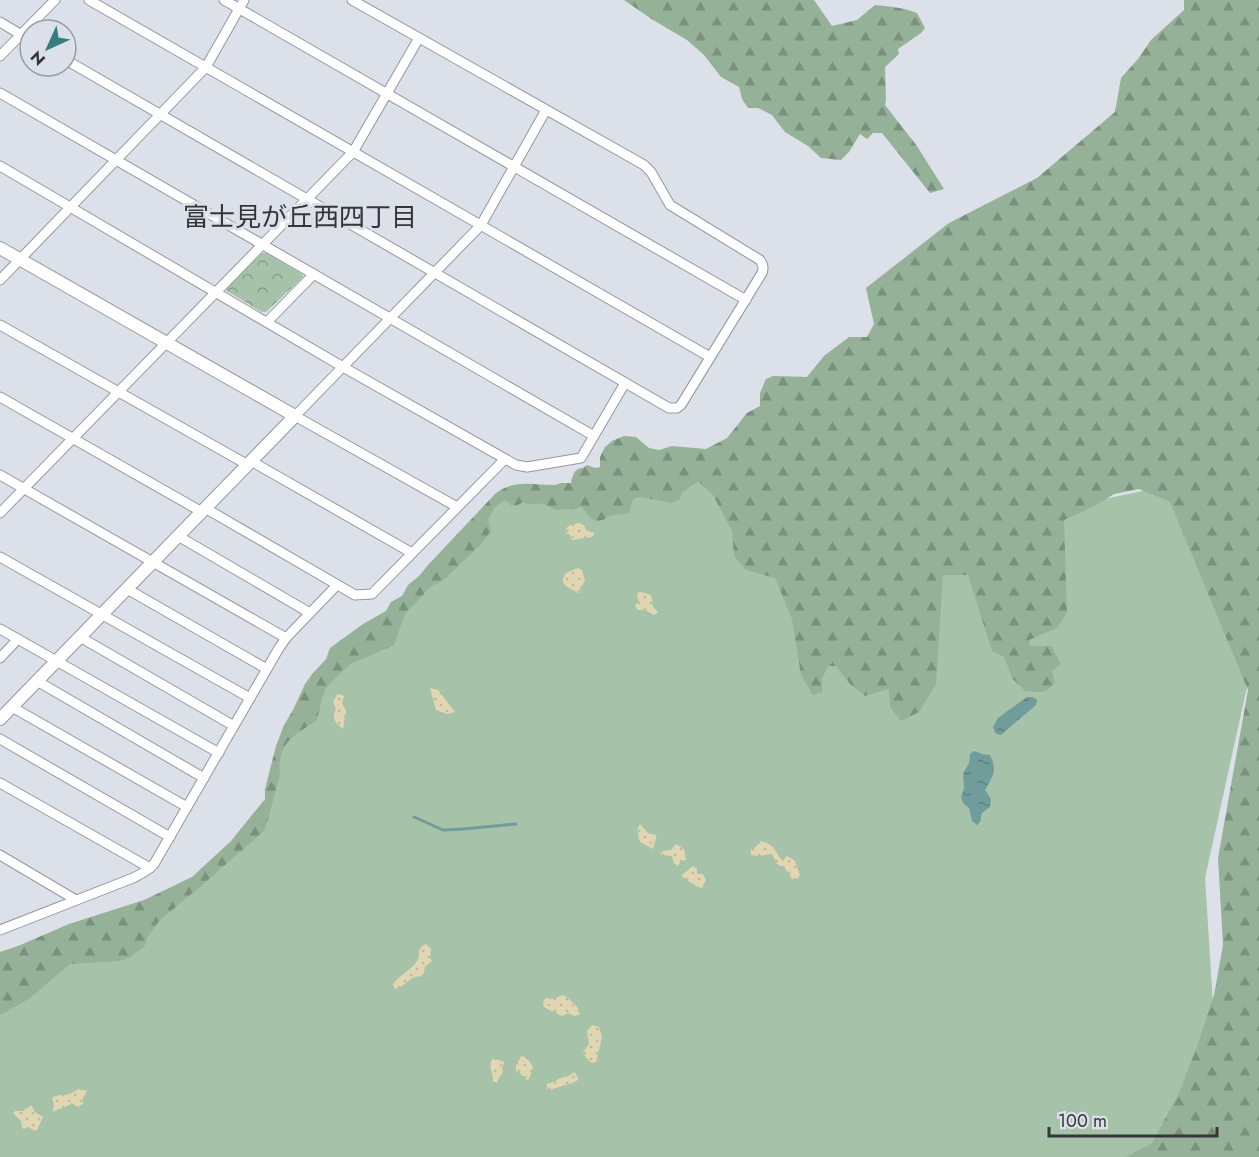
<svg xmlns="http://www.w3.org/2000/svg" width="1259" height="1157" viewBox="0 0 1259 1157" font-family="Jost,'Noto Sans JP',sans-serif">
  <defs>
    <pattern id="forest-firs" width="22" height="20" patternUnits="userSpaceOnUse" patternTransform="scale(1.5)"><rect width="22" height="20" fill="#95b197"/><path d="M5 1l3.5 6h-7zM16 11l3.5 6h-7z" fill="#7a917c"/></pattern>
    <pattern id="sand-dots" width="8" height="8" patternUnits="userSpaceOnUse" patternTransform="scale(1.5)"><rect width="8" height="8" fill="#e0d7b2"/><path d="M2 2h.1M6 6h.1" fill="none" stroke="#c1b99a" stroke-width="1.8" stroke-linecap="round"/></pattern>
    <pattern id="park-crowns" width="20" height="18" patternUnits="userSpaceOnUse" patternTransform="scale(1.5)"><rect width="20" height="18" fill="#a6c2a8"/><path d="M2 6a3 3 0 1 1 6 0M12 15a3 3 0 1 1 6 0" fill="none" stroke="#889e8a"/></pattern>
    <pattern id="water-ripples" width="26" height="14" patternUnits="userSpaceOnUse" patternTransform="scale(1.5)"><rect width="26" height="14" fill="#709c9c"/><path d="M2 4q2-2 4 0t4 0M15 11q2-2 4 0t4 0" fill="none" stroke="#5d8080"/></pattern>
  </defs>
  <rect width="100%" height="100%" fill="#dce0e9"/>
  <!-- grass -->
  <polygon fill="#a6c2a8" points="626,458 923,553 1048,511 1171,485 1247,687 1205,878 1215,1035 1182,1102 1143,1157 0,1157 0,1009 91,945 174,902 242,837 269,800 283,742 313,687 397,606 502,499 547,497"/>
  <!-- forest -->
  <g fill="url(#forest-firs)">
    <path d="M 624,0 L 814,0 L 832,26 L 857,20 L 875,5 C 889,6 904,8 917,13 L 925,28 L 921,33 L 898,49 L 899,54 L 885,67 L 886,100 L 885,105 L 917,146 L 944,189 L 930,193 L 882,133 L 873,133 L 867,139 L 860,134 L 849,152 L 841,160 L 821,158 L 808,146 L 785,132 L 772,115 L 758,108 L 748,108 L 742,99 L 739,87 L 721,77 L 704,55 L 687,40 L 653,20 Z"/>
    <path d="M 1184,0 L 1259,0 L 1259,1157 L 1126,1157 L 1152,1143 L 1179,1093 L 1196,1049 L 1214,995 L 1223,945 L 1218,858 L 1248,690 L 1170,502 L 1139,489 L 1114,494 L 1095,506 L 1064,520 L 1067,613 L 1057,628 L 1029,640 L 1030,646 L 1051,646 L 1061,664 L 1052,671 L 1055,683 C 1045,695 1039,692 1025,691 L 1012,678 L 1004,657 L 992,651 L 968,575 L 943,575 L 936,684 L 919,712 L 901,721 L 890,707 L 889,689 L 865,696 L 851,685 L 836,666 L 828,666 L 822,679 L 822,692 L 813,695 L 801,675 L 792,619 L 775,578 L 746,570 L 734,556 L 732,531 L 713,495 L 699,482 C 692,484 689,489 682,492 L 680,499 L 671,503 L 641,497 L 633,499 L 629,513 L 609,516 L 603,520 L 597,521 L 590,518 L 581,506 L 573,510 C 566,508 564,510 557,510 C 552,509 548,505 543,504 C 534,502 532,507 523,502 L 518,505 L 512,506 L 505,500 L 495,507 L 488,519 L 491,531 L 483,542 L 445,579 L 429,588 L 417,602 L 405,614 L 394,645 L 372,655 L 352,663 L 340,673 L 326,688 L 322,698 L 317,720 C 295,735 276,743 280,775 L 265,830 L 200,887 L 160,920 L 148,936 L 144,947 L 130,957 L 120,961 L 70,964 L 29,999 L 0,1015 L 0,952 L 18,946 L 69,924 L 144,900 L 192,877 L 231,841 L 265,799 L 265,789 L 276,746 L 284,725 L 293,710 L 305,684 L 313,673 L 326,659 L 330,648 L 363,624 L 386,611 L 391,602 L 402,596 L 408,585 L 419,576 L 428,565 L 496,493 C 515,479 533,485 555,485 L 561,483 L 571,483 C 572,476 575,467 583,468 L 587,465 L 595,468 L 600,467 L 600,457 L 605,447 L 612,441 L 624,436 L 636,437 L 649,448 L 659,450 L 672,446 L 706,449 L 727,438 L 747,413 L 760,406 L 760,393 L 766,379 L 773,376 L 807,377 L 824,356 L 849,337 L 867,337 L 874,324 L 866,288 L 949,223 L 1037,178 L 1115,112 L 1121,78 L 1138,59 L 1151,40 L 1184,10 Z"/>
  </g>
  <!-- sand -->
  <g fill="url(#sand-dots)">
    <polygon points="579,523 584,525 586,530 595,533 592,537 572,540 570,535 565,532 568,526"/>
    <path d="M 578,568 L 582,570 L 585,581 L 580,588 L 581,592 L 578,593 C 570,587 557,586 566,573 Z"/>
    <polygon points="638,591 651,595 653,607 658,612 654,615 645,610 638,610 635,606 639,601 637,596"/>
    <polygon points="430,688 438,690 455,712 447,714 436,710"/>
    <polygon points="337,694 344,696 342,703 346,711 343,729 337,724 333,717 336,709 333,702"/>
    <polygon points="640,824 649,834 657,835 653,849 640,842 637,830"/>
    <path d="M 760,841 C 777,845 773,851 783,861 L 787,856 L 795,861 L 800,875 L 797,879 L 792,879 L 785,868 L 777,864 L 775,859 L 771,854 L 758,856 L 751,855 L 751,850 L 756,847 Z"/>
    <polygon points="676,844 684,849 686,860 681,861 678,866 674,863 672,856 660,855 663,851 671,850"/>
    <path d="M 693,866 L 697,869 L 697,874 L 703,874 L 706,880 L 702,888 C 694,887 689,880 681,876 Z"/>
    <path d="M 426,944 L 431,949 L 430,958 L 432,961 L 425,967 L 423,976 L 414,977 L 399,988 L 395,989 L 393,985 C 398,975 411,971 417,961 C 422,953 415,949 426,944 Z"/>
    <path d="M 563,995 C 570,999 577,1005 580,1012 L 579,1015 L 575,1016 L 568,1013 L 563,1016 C 558,1016 557,1011 551,1011 L 544,1007 L 543,1002 L 546,998 L 552,999 Z"/>
    <polygon points="592,1025 599,1027 602,1037 596,1062 593,1063 589,1061 583,1053 589,1043 587,1031"/>
    <polygon points="523,1056 529,1061 533,1067 529,1079 527,1080 520,1073 516,1071 516,1065 518,1064 518,1058"/>
    <path d="M 493,1058 L 504,1062 L 504,1064 L 502,1068 L 503,1072 L 496,1084 L 493,1082 C 494,1073 487,1067 493,1058 Z"/>
    <path d="M 574,1072 L 578,1077 L 578,1080 C 572,1084 568,1084 562,1086 C 558,1087 554,1089 550,1090 L 547,1089 L 547,1084 L 556,1081 L 561,1077 L 567,1077 Z"/>
    <path d="M 79,1089 L 87,1091 L 83,1098 L 83,1104 L 78,1107 L 72,1103 C 66,1108 60,1108 53,1112 L 54,1104 L 52,1098 C 57,1095 59,1095 64,1095 C 70,1095 75,1091 79,1089 Z"/>
    <polygon points="31,1105 35,1112 43,1117 37,1130 35,1131 28,1127 23,1129 21,1126 21,1121 13,1113 15,1111 23,1111"/>
  </g>
  <!-- park -->
  <polygon fill="url(#park-crowns)" points="262,253 266,253 302,274 303,277 266,312 262,312 227,291 226,288"/>
  <!-- water -->
  <g fill="url(#water-ripples)">
    <polygon points="1027,697 1033,697 1037,700 1036,705 1002,734 1000,735 995,733 993,727 998,718"/>
    <path d="M 974,751 L 982,754 L 990,755 C 998,771 993,775 985,790 L 991,799 L 990,807 L 982,813 L 980,822 L 977,825 L 972,821 L 969,808 L 963,803 L 961,797 L 964,788 L 963,774 L 969,763 L 970,754 Z"/>
  </g>
  <g fill="none" stroke-linecap="round" stroke-linejoin="round">
    <!-- stream -->
    <polyline stroke="#709c9c" stroke-width="3" points="414,817 443,830 463,829 516,824"/>
    <!-- street casing -->
    <g stroke="#9497a0" stroke-width="11">
      <g id="street">
        <polyline points="89,0 710,357"/>
        <polyline points="224,0 746,300"/>
        <polyline points="0,22 30,40"/>
        <polyline points="0,56 55,0"/>
        <path d="M 66,60 L 669,408 L 677,408 L 681,405 L 762,273 C 764,268 763,265 760,260 L 670,205 L 651,172 L 644,165 L 352,0"/>
        <polyline points="0,93 594,436"/>
        <polyline points="0,166 343,367 516,465 527,467 581,458 625,383"/>
        <polyline points="0,280 206,67 244,0"/>
        <polyline points="267,322 314,274"/>
        <polyline points="0,325 248,465"/>
        <polyline points="0,397 202,512"/>
        <polyline points="251,461 412,553"/>
        <polyline points="0,475 286,638"/>
        <polyline points="457,507 295,416 481,225 546,110"/>
        <polyline points="205,508 355,595 372,594 505,459"/>
        <polyline points="0,513 353,152 419,38"/>
        <polyline points="178,536 310,613"/>
        <polyline points="0,557 250,698"/>
        <polyline points="127,589 267,669"/>
        <polyline points="0,629 219,753"/>
        <polyline points="80,637 234,726"/>
        <polyline points="0,658 18,639"/>
        <polyline points="37,681 204,778"/>
        <polyline points="12,707 187,807"/>
        <polyline points="0,739 170,837"/>
        <polyline points="0,783 150,868"/>
        <polyline points="0,855 76,900"/>
        <path d="M 0,930 L 133,878 C 141,874 148,871 154,864 L 279,648 L 286,638 L 337,585"/>
      </g>
    </g>
    <!-- secondary casing -->
    <g stroke="#9497a0" stroke-width="14">
      <polyline id="secondary" points="0,248 295,416 0,719"/>
    </g>
    <!-- street -->
    <use href="#street" stroke="#fff" stroke-width="9"/>
    <!-- secondary -->
    <use href="#secondary" stroke="#fff" stroke-width="12"/>
  </g>
  <g text-anchor="middle" dominant-baseline="central" stroke-width="6" stroke-linejoin="round" paint-order="stroke">
    <!-- neighbourhood labels -->
    <g font-size="26" fill="#343639" stroke="#dce0e9">
      <text x="300" y="217">富士見が丘西四丁目</text>
    </g>
  </g>
  <!-- north arrow -->
  <g transform="translate(48 48) rotate(225)"><circle r="28" fill="#dce0e9" stroke="#999ca3" stroke-width="1.5"/>
  <path d="M0-4.5L10 22L0 15L-10 22Z" fill="#357e7f"/>
  <text y="-9" font-size="16" font-weight="bold" text-anchor="middle" fill="#343639">N</text>
  </g>
  <!-- scale -->
  <path d="M1049 1127v9h168v-9" fill="none" stroke="#343639" stroke-width="3"/>
  <text x="1058" y="1127" font-size="18" fill="#343639" stroke="#dce0e9" stroke-width="4.5" paint-order="stroke">100 m</text>
</svg>
